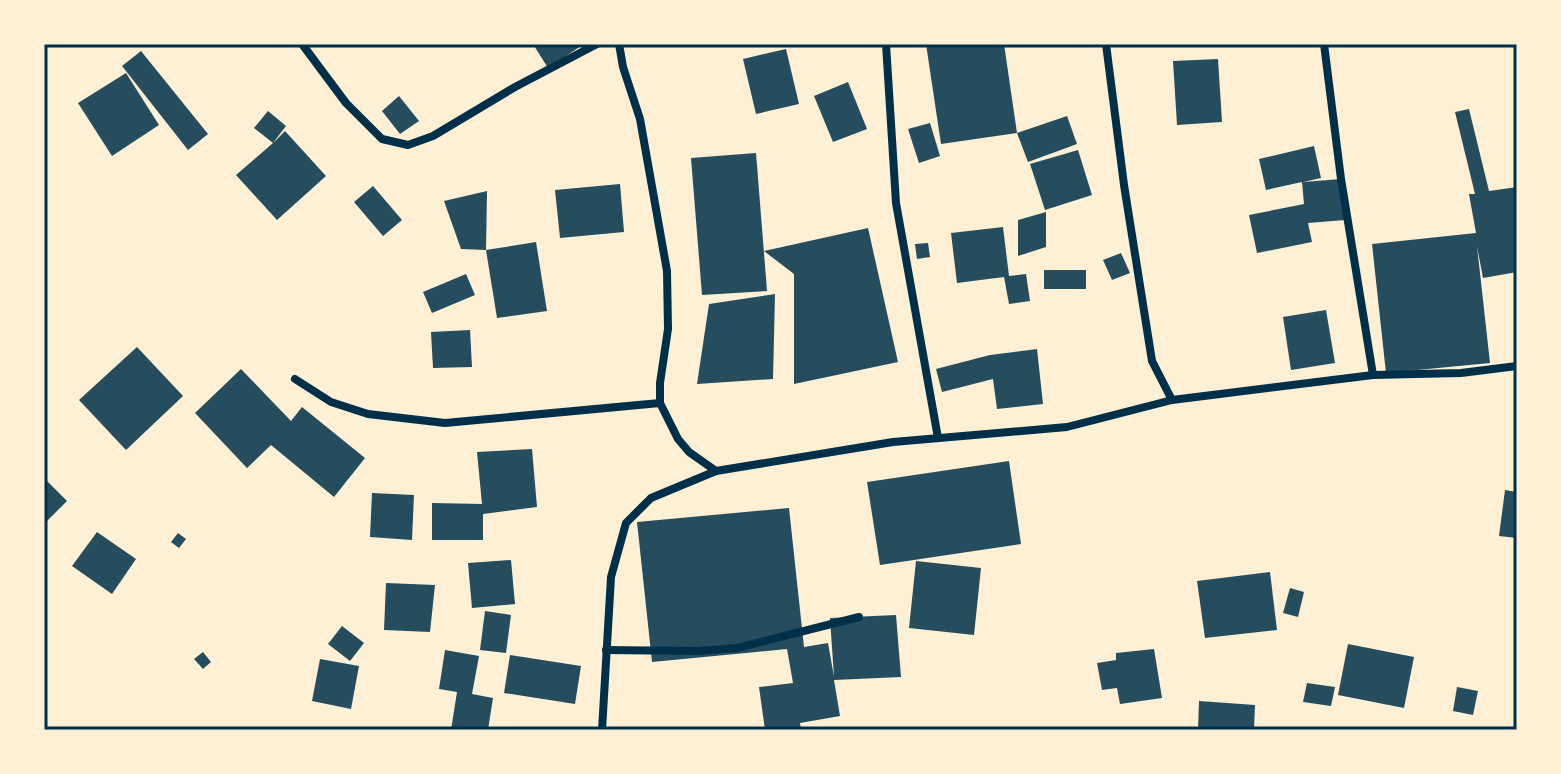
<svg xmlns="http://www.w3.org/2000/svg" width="1561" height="774" viewBox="0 0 1561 774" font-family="Spectral,serif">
  <rect width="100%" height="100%" fill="#fdf0d5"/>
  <!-- building -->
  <g fill="#264d5e">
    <polygon points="533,44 584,44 548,68"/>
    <polygon points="926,44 1004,44 1017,133 941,144"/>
    <polygon points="786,49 799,104 756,114 743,59"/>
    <polygon points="141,51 208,134 188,150 122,66"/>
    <polygon points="1218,59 1222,122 1177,125 1173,61"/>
    <polygon points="126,73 159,125 112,156 78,103"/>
    <polygon points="848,82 867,129 833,142 814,96"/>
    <polygon points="399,96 419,121 400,134 382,111"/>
    <polygon points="1469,109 1489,191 1517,187 1517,272 1483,278 1477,246 1490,363 1386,373 1372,244 1476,233 1469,194 1475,194 1455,112"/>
    <polygon points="268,111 286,126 273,143 285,131 326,176 277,220 236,175 273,143 254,128"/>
    <polygon points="1067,116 1077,144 1028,162 1017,133"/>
    <polygon points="930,123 940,156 919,163 908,129"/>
    <polygon points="1314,146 1321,178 1303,182 1341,179 1345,220 1308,223 1312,242 1257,253 1249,215 1304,204 1302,182 1266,190 1259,159"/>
    <polygon points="1078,150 1092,195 1045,210 1030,164"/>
    <polygon points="756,153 767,291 702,295 691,158"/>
    <polygon points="620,184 624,232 560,238 555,190"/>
    <polygon points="373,186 402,220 383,236 354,202"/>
    <polygon points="487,191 486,250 461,249 444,201"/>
    <polygon points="1046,212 1046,247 1018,256 1018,220"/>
    <polygon points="1003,227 1009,276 1026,274 1030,301 1009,304 1004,277 957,283 951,233"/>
    <polygon points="868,228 898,362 794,384 794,274 764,251"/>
    <polygon points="536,242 547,311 497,318 486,250"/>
    <polygon points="928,243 930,257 917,259 915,244"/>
    <polygon points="1121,253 1130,273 1112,280 1103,260"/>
    <rect x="1044" y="270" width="42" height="19"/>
    <polygon points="466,274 475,295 432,313 423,292"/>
    <polygon points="775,294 773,379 697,384 709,304"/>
    <polygon points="1326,310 1335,363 1291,370 1283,317"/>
    <polygon points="470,330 472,367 433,368 431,332"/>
    <polygon points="137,347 183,396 126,450 79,400"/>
    <polygon points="1037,349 1043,404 997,409 993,379 942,392 936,369 990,355"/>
    <polygon points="241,369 291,421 302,407 365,458 334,497 271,445 247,468 195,413"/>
    <polygon points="532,449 537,507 483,514 483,540 432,540 432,503 482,504 477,452"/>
    <polygon points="1009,461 1021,544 880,565 867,482"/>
    <polygon points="44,478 67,501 44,524"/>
    <polygon points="1505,490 1517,492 1517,538 1499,536"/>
    <polygon points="372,493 414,495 412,540 370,537"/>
    <polygon points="789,508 804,647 828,643 834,677 830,618 896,615 901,677 834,680 840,716 800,723 801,730 765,730 759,687 793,683 787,649 652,662 637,522"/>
    <polygon points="97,532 136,559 112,594 72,566"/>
    <polygon points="178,533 186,539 179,548 171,542"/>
    <polygon points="511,560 515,604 472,608 468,563"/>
    <polygon points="916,561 981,568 974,635 909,628"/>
    <polygon points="1270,572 1277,630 1205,638 1197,581"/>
    <polygon points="386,583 435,585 430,632 384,630"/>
    <polygon points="1290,588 1304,592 1298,617 1283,613"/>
    <polygon points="485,611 511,615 506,653 480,650"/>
    <polygon points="342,626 364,643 350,661 328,644"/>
    <polygon points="1348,644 1414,657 1404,708 1338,695"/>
    <polygon points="1154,649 1162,698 1120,704 1117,688 1102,690 1097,663 1116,660 1116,653"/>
    <polygon points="445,650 479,656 472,694 493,698 488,730 451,730 457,692 439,689"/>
    <polygon points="203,652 211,662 203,669 194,659"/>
    <polygon points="510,655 581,666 575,704 504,693"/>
    <polygon points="320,659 359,666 351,709 312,701"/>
    <polygon points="1307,683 1335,687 1331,706 1303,702"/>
    <polygon points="1457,687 1478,691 1473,715 1453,711"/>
    <polygon points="1199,701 1255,705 1254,730 1198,730"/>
  </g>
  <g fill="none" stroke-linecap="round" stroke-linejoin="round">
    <!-- minor -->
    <g stroke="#003049" stroke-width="8">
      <polyline points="302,44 346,103 382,139 408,145 433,136 515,87 597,44"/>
      <polyline points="619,44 623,67 640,119 667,271 668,329 660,383 660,403 678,439 689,452 716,471"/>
      <polyline points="886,44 896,203 938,438"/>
      <polyline points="1106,44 1124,185 1152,361 1172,400"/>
      <polyline points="1324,44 1341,179 1373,375"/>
      <polyline points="295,379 331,402 368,414 445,423 660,403"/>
      <polyline points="606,650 697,651 737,648 859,617"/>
      <polyline points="602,730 611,577 626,523 651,498 716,471 893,442 1067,427 1172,400 1373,375 1461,373 1517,366"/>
    </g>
  </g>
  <!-- border -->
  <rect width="1561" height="774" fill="none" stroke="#fdf0d5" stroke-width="92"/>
  <rect x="46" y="46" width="1469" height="682" fill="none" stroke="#003049" stroke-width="3"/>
</svg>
